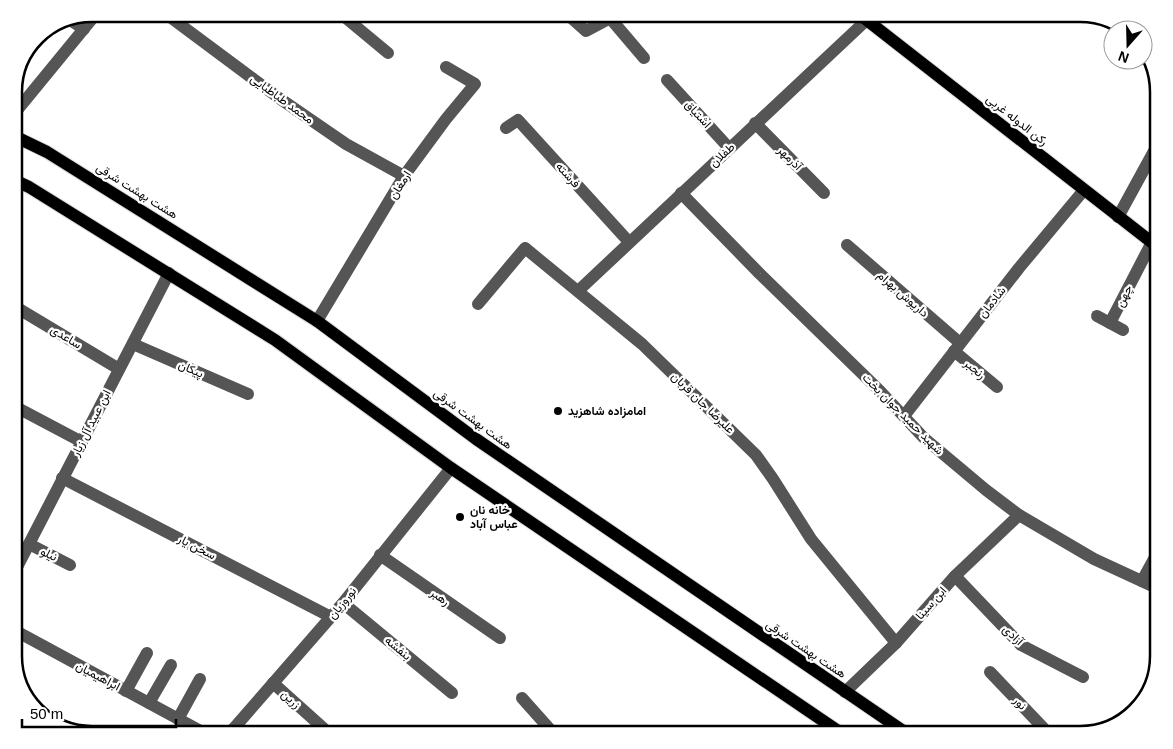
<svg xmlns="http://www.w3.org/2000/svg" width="1173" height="749" viewBox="0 0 1173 749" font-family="Arial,Vazirmatn,sans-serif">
  <rect width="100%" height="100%" fill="#fff"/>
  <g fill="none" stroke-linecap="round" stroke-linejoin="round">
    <!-- major casing -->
    <g stroke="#dbdbdb" stroke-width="14">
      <g id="major">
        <polyline points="859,14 1159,248"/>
        <polyline points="14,136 47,152 317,321 476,439 909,735"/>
        <polyline points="14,180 29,187 275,340 451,468 844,735"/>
      </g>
    </g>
    <!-- minor -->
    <g stroke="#555" stroke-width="12">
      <polyline points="166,14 279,98 346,144 404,176"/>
      <polyline points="341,14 388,53"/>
      <polyline points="567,14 586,31 618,14"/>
      <polyline points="610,18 644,58"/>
      <polyline points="73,22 84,29"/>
      <polyline points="667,80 729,148"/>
      <polyline points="14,114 96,14"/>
      <polyline points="755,123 824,193"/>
      <polyline points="506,128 518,120 629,242"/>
      <polyline points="681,193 760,274 880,391 924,438 986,490 1019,515 1094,559 1159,589"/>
      <polyline points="1118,217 1159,142"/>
      <polyline points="847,245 960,343"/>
      <polyline points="578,291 873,14"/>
      <polyline points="478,304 525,248 642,344 756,455 773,479 811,539 896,643"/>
      <polyline points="14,306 119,369"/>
      <polyline points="1097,316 1123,330"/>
      <polyline points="317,321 404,176 446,119 475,84 446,67"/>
      <polyline points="1110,323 1152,242"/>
      <polyline points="133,344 248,394"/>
      <polyline points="954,351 997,387"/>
      <polyline points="14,406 82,442"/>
      <polyline points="904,416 1019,268 1084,190"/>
      <polyline points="62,478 331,617"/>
      <polyline points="29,544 70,565"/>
      <polyline points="380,555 500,638"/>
      <polyline points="14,573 169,273"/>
      <polyline points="955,576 1021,645 1083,677"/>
      <polyline points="1142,581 1159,550"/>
      <polyline points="343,603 452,693"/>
      <polyline points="14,630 208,735"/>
      <polyline points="990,672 1050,735"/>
      <polyline points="273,683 331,735"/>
      <polyline points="126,691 147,653"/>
      <polyline points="845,692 896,643 955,576 1019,515"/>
      <polyline points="522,698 555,735"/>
      <polyline points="149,703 171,665"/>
      <polyline points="178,719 200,679"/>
      <polyline points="228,735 343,603 451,468"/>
      <polyline points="727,735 728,735"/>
    </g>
    <!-- major -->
    <use href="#major" stroke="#000" stroke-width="12"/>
  </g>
  <!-- markers -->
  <g fill="#000" stroke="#fff" stroke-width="2">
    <circle cx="558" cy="411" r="5"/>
    <circle cx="460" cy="517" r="5"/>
  </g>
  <g text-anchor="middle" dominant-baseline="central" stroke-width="4.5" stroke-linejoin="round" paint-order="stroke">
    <!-- street labels -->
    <g font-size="12" fill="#000" stroke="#fff">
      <text transform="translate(282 99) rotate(36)">محمد طباطبایی</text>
      <text transform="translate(698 114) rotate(48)">اشتیاق</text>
      <text transform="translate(1017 120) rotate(38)">رکن الدوله غربی</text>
      <text transform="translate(722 155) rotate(-43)">طفلان</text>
      <text transform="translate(790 158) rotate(45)">آذرمهر</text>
      <text transform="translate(568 175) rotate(48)">فرشته</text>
      <text transform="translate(400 185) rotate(-58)">ارمغان</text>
      <text transform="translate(137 191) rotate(32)">هشت بهشت شرقی</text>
      <text transform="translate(903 294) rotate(41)">داریوش بهرام</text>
      <text transform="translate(1124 296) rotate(-63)">چهن</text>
      <text transform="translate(992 302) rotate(-52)">شادمان</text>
      <text transform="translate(66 337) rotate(31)">ساعدی</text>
      <text transform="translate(191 369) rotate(24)">پیکان</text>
      <text transform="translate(975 369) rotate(40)">رنجبر</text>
      <text transform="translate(703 403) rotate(44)">علیرضا جان قربان</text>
      <text transform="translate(903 414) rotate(45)">شهید حمید جوان بخت</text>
      <text transform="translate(473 419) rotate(36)">هشت بهشت شرقی</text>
      <text transform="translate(91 423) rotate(-63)">ابن عبید آل زیار</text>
      <text transform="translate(197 547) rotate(27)">سخن یار</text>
      <text transform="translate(49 554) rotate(26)">نیلو</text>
      <text transform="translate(440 597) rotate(35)">رهبر</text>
      <text transform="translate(342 603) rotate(-51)">نوروزیان</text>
      <text transform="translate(931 603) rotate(-48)">ابن سینا</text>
      <text transform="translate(1013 635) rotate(43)">آزادی</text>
      <text transform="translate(398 648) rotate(40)">بنفشه</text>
      <text transform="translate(806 649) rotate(34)">هشت بهشت شرقی</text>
      <text transform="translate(98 676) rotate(28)">ابراهیمیان</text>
      <text transform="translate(291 699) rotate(42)">زرین</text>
      <text transform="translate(1020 703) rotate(47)">نور</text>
    </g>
    <!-- poi labels -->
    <g font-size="12" font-weight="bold" fill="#000" stroke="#fff" text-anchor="start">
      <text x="568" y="411">امامزاده شاهزید</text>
      <text x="470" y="510">خانه نان<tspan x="470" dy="14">عباس آباد</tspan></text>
    </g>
  </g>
  <!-- crop -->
  <path d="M0 0H1173V749H0ZM92 22H1080A70 70 0 0 1 1150 92V656A70 70 0 0 1 1080 726H92A70 70 0 0 1 22 656V92A70 70 0 0 1 92 22Z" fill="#fff" fill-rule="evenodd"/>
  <path fill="none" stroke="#000" stroke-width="2.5" d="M92 22H1080A70 70 0 0 1 1150 92V656A70 70 0 0 1 1080 726H92A70 70 0 0 1 22 656V92A70 70 0 0 1 92 22Z"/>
  <!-- north arrow -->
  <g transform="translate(1128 45) rotate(200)"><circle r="24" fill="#ffffff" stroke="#999999"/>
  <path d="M0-4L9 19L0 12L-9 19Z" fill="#000000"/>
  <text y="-8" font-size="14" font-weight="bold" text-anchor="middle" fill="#000000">N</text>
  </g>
  <!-- scale -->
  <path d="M22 719v8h154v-8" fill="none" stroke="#000000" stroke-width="2.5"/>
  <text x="30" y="719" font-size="15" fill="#000000" stroke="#ffffff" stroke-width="4" paint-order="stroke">50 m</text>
</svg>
